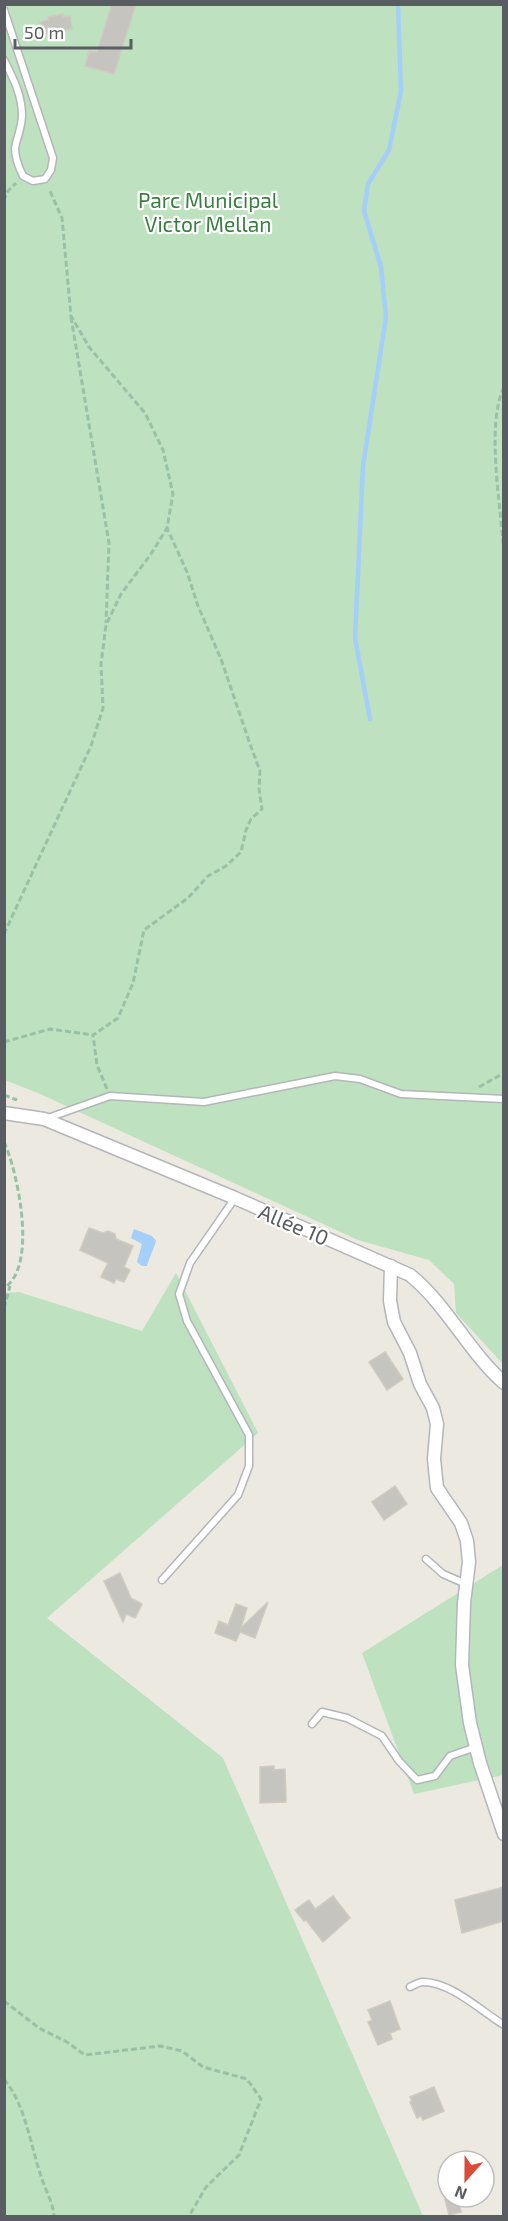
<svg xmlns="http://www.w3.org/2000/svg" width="508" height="2221" viewBox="0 0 508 2221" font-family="'Exo 2',sans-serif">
  <rect width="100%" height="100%" fill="#ebe9e0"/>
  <!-- green -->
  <g fill="#bee1c0">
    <polygon points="4,5 503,5 503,1364 456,1313 454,1284 429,1260 358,1240 38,1093 5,1080"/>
    <polygon points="176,1273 258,1433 47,1618 223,1758 423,2216 5,2216 5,1293 19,1292 142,1331"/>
    <polygon points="503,1565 503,1775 414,1794 362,1653"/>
  </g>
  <!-- water -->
  <path fill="#a4cff8" d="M 134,1229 L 152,1236 L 156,1241 C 156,1243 147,1264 147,1266 L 142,1266 L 137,1262 L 142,1244 L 131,1238 Z"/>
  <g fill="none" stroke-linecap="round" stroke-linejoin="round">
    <!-- stream -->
    <polyline stroke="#a4cff8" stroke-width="4.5" points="370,719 355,638 363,466 386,317 381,267 364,211 368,184 389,150 401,91 398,4"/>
  </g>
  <!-- building -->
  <g fill="#c6c4be" stroke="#cfcbbf" stroke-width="1.5">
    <polygon points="112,4 136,4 114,74 85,66 89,51 97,52"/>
    <polygon points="63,14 63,17 70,16 72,29 43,35 40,22 48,20 48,17"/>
    <polygon points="89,1228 103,1233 108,1231 115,1234 116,1239 133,1246 124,1267 130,1270 124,1282 116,1279 114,1283 101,1277 108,1263 80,1250"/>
    <polygon points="385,1352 403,1379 387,1390 369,1362"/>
    <polygon points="395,1486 407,1504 384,1520 372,1502"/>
    <polygon points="120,1573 131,1598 142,1604 135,1618 126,1614 123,1622 104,1581"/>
    <polygon points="268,1602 255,1638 240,1632 236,1641 215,1633 219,1621 228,1625 236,1604 247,1608 241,1628"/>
    <polygon points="274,1766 274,1770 285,1769 286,1802 260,1803 260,1767"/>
    <polygon points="504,1887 504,1921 462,1933 455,1900"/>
    <polygon points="333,1896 350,1918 323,1942 306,1920 304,1921 295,1910 309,1900 315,1909"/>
    <polygon points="390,2001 400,2029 390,2033 392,2039 378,2045 368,2022 372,2020 368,2010"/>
    <polygon points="434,2087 444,2111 423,2120 421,2116 417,2118 410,2102 412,2101 410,2097"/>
    <polygon points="453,2197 459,2197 461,2212 449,2215 445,2199"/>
  </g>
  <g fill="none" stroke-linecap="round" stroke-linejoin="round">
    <!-- lane casing -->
    <g stroke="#b3b6ba" stroke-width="9">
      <g id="lane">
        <path d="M 4,10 L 53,158 L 51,170 L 45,179 L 33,181 L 23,176 C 19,168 15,158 15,148 C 17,137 22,127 22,115 C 22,95 13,78 4,60"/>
        <polyline points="45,1119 110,1096 204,1102 335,1076 360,1079 401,1094 504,1099"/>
        <polyline points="426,1559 443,1574 466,1584"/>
        <polyline points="162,1580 238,1495 249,1466 249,1435 187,1321 179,1294 190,1263 235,1198"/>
        <polyline points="312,1724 322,1712 347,1718 382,1736 399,1761 417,1780 435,1776 450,1756 476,1747"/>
        <path d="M 410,1987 C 414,1985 419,1982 423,1982 C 451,1982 481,2011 504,2025"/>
      </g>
    </g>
    <!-- street casing -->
    <g stroke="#b3b6ba" stroke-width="15">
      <g id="street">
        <path d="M 4,1113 L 44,1119 L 235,1198 L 410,1275 C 447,1305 468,1351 504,1383"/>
        <polyline points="391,1266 390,1301 394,1322 410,1353 420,1384 433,1408 437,1424 434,1459 437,1488 461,1523 467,1541 469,1562 464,1603 462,1665 470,1723 480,1763 504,1834"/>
      </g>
    </g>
    <!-- path -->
    <g stroke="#99c1a6" stroke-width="3" stroke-dasharray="6 3" stroke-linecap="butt">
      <polyline points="4,201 7,192 16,183"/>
      <polyline points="71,317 109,543 106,623"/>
      <path d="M 504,387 C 485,426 502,511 504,557"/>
      <polyline points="4,934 91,746 103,708 101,664 106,625 121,594 151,554 167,528 173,494 163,450 145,413 89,347 71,316 62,218 49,189"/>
      <polyline points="4,1042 50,1029 93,1035"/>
      <polyline points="479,1087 504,1073"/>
      <polyline points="107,1089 97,1065 93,1035 118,1018 133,983 144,930 188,898 208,876 226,866 241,852 246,830 251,819 262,809 259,789 260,771 250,744 221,659 198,606 187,572 167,528"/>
      <polyline points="4,1095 17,1100"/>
      <path d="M 4,1142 C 18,1172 38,1267 4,1288"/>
      <polyline points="4,1308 10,1286"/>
      <polyline points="4,2001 39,2028 67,2042 85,2055 160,2046 182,2051 203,2067 247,2079 261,2099 239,2155 206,2187 189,2216"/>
      <path d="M 4,2079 C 26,2106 30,2144 41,2176 C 45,2190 53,2202 54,2216"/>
    </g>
    <!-- lane -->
    <use href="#lane" stroke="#fff" stroke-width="6"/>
    <!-- street -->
    <use href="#street" stroke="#fff" stroke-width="12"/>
  </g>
  <g text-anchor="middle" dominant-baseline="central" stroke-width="4.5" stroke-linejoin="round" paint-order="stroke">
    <!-- park labels -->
    <g font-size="21" fill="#3a7e41" stroke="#fff">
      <text x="208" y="199">Parc Municipal<tspan x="208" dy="24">Victor Mellan</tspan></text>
    </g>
    <!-- street labels -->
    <g font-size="21" fill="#595c60" stroke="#fff">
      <text transform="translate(294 1224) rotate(23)">Allée 10</text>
    </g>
  </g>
  <!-- border -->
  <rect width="508" height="2221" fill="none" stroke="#595c60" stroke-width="12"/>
  <!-- north arrow -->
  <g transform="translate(466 2179) rotate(201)"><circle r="28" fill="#ffffff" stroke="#bdbebf" stroke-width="1.5"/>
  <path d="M0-4.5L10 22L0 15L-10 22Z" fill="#da4c37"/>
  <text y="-9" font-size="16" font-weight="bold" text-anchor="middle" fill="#595c60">N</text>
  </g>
  <!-- scale -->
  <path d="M15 39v9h116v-9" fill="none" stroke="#595c60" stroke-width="3"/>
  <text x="24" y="39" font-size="18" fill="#595c60" stroke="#ffffff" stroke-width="4.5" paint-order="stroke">50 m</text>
</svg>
